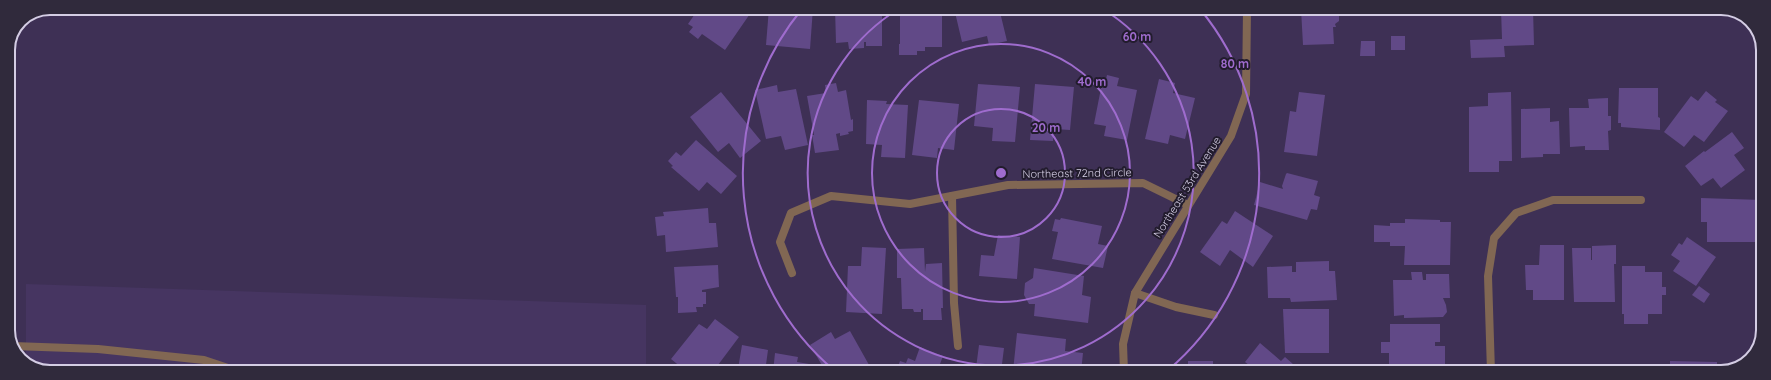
<svg xmlns="http://www.w3.org/2000/svg" width="1771" height="380" viewBox="0 0 1771 380" font-family="Quicksand,sans-serif">
  <rect width="100%" height="100%" fill="#3e3055"/>
  <!-- built -->
  <polygon fill="#463561" points="26,284 646,305 646,372 42,371 26,362"/>
  <!-- building -->
  <g fill="#614987">
    <polygon points="699,8 754,8 725,50 702,34 698,39 689,32 693,27 688,24"/>
    <polygon points="769,8 813,8 810,49 766,45"/>
    <polygon points="835,8 882,8 882,46 866,46 866,42 864,42 864,48 849,49 848,42 836,43"/>
    <polygon points="916,8 944,8 944,16 942,16 942,47 925,47 925,51 917,51 917,55 899,55 899,44 900,44 900,12 916,12"/>
    <polygon points="954,8 999,8 1007,41 989,45 987,36 962,42"/>
    <polygon points="1301,9 1335,9 1336,12 1339,14 1339,21 1335,24 1336,27 1333,27 1334,44 1303,45"/>
    <polygon points="1501,9 1533,9 1534,45 1504,46 1505,57 1471,58 1470,40 1502,39"/>
    <rect x="1391" y="36" width="14" height="14"/>
    <polygon points="1361,41 1375,41 1375,56 1360,56"/>
    <polygon points="1107,75 1119,78 1117,86 1137,90 1127,140 1104,136 1106,126 1094,124 1102,83 1105,84"/>
    <polygon points="1159,79 1175,83 1173,93 1195,98 1185,139 1170,135 1168,144 1145,139"/>
    <polygon points="836,83 838,92 846,90 851,120 853,119 853,131 848,132 849,134 840,136 840,133 836,134 839,150 815,153 812,135 814,135 807,96 826,93 825,85"/>
    <polygon points="978,84 1020,87 1015,142 992,141 993,128 974,126"/>
    <polygon points="1035,84 1074,87 1070,130 1054,129 1053,141 1030,140"/>
    <polygon points="777,85 778,92 796,89 808,145 785,150 781,136 766,139 755,90"/>
    <polygon points="1619,88 1658,88 1658,117 1660,118 1660,130 1621,127 1621,123 1618,123"/>
    <polygon points="1706,91 1717,100 1715,102 1728,111 1704,142 1694,135 1684,147 1664,132 1691,96 1698,101"/>
    <polygon points="721,92 761,141 740,158 729,143 718,152 690,117"/>
    <polygon points="1299,92 1325,95 1317,156 1284,152 1290,111 1296,112"/>
    <polygon points="1511,92 1512,161 1499,161 1499,172 1469,172 1469,107 1488,106 1488,93"/>
    <polygon points="1608,98 1608,116 1611,116 1611,130 1608,131 1609,150 1585,150 1585,146 1570,147 1569,108 1589,108 1588,99"/>
    <polygon points="867,100 887,101 886,104 908,105 905,158 881,157 882,145 866,144"/>
    <polygon points="919,100 959,104 954,150 938,148 937,158 912,155"/>
    <polygon points="1550,108 1550,122 1559,121 1560,154 1543,154 1543,157 1521,158 1521,109"/>
    <polygon points="1732,132 1744,148 1734,155 1745,170 1721,188 1713,178 1701,186 1685,166 1704,151 1705,152"/>
    <polygon points="696,140 737,176 721,194 707,182 699,191 671,167 673,166 668,161 676,152 681,156"/>
    <polygon points="1287,173 1318,181 1314,195 1320,197 1317,210 1311,209 1307,220 1254,205 1260,182 1283,189 1282,186 1286,174"/>
    <polygon points="1701,198 1762,200 1762,240 1758,240 1758,242 1707,242 1707,222 1701,222"/>
    <polygon points="708,208 709,223 716,223 718,247 666,252 665,235 657,236 655,217 664,216 663,212"/>
    <polygon points="1235,211 1273,236 1253,267 1230,250 1220,266 1200,252 1222,221 1227,224"/>
    <polygon points="1061,218 1102,226 1098,244 1108,246 1103,268 1052,259 1058,232 1052,231 1055,219 1060,220"/>
    <polygon points="1405,219 1440,220 1440,222 1451,222 1450,265 1404,265 1405,246 1390,246 1390,242 1374,242 1374,225 1390,226 1390,223 1405,223"/>
    <polygon points="998,235 1020,237 1017,279 979,276 981,255 994,256"/>
    <polygon points="1687,237 1716,257 1696,286 1673,271 1680,261 1671,255 1679,243 1682,245"/>
    <polygon points="1540,245 1564,245 1564,300 1533,300 1533,290 1526,290 1525,265 1539,265"/>
    <polygon points="1616,245 1616,264 1614,264 1615,302 1574,302 1572,248 1591,248 1591,260 1592,260 1592,246"/>
    <polygon points="862,247 886,248 882,314 846,312 848,266 861,266"/>
    <polygon points="924,248 925,272 926,264 942,263 943,308 941,308 942,320 923,320 923,309 921,309 921,312 914,312 913,309 902,309 901,278 897,278 897,249"/>
    <polygon points="1329,261 1329,271 1335,271 1337,300 1291,302 1290,298 1268,298 1267,267 1292,266 1292,272 1296,272 1296,262"/>
    <polygon points="718,265 719,287 702,290 702,292 706,292 706,304 703,304 703,307 696,307 697,312 678,313 678,297 676,297 674,267"/>
    <polygon points="1622,266 1645,266 1645,272 1662,272 1662,287 1666,287 1666,295 1662,295 1662,314 1648,314 1648,324 1624,324 1624,314 1622,314"/>
    <polygon points="1034,268 1084,276 1082,295 1091,297 1088,323 1034,316 1035,304 1029,304 1024,295 1025,283 1033,278"/>
    <polygon points="1411,272 1422,272 1423,280 1426,280 1426,274 1449,274 1450,298 1443,298 1446,305 1447,312 1443,317 1404,318 1404,315 1394,316 1393,280 1412,280"/>
    <polygon points="1699,286 1710,294 1704,303 1692,295"/>
    <polygon points="1283,309 1329,309 1329,353 1285,353"/>
    <polygon points="715,319 739,337 715,369 709,365 704,372 687,372 671,359 699,324 707,329"/>
    <polygon points="1390,324 1440,324 1440,342 1435,342 1435,346 1445,346 1445,370 1389,371 1389,353 1381,353 1381,342 1390,342"/>
    <polygon points="850,331 873,372 826,372 810,345 831,332 835,339"/>
    <polygon points="1017,333 1066,339 1065,351 1083,353 1081,372 1013,371"/>
    <polygon points="1260,343 1281,361 1285,357 1302,372 1249,372 1253,368 1245,362"/>
    <polygon points="742,345 768,350 765,372 730,372 731,368 738,369"/>
    <polygon points="979,345 1004,348 1001,372 958,372 958,366 976,368"/>
    <polygon points="920,347 943,356 937,372 896,372 900,361 906,363 908,358 915,361"/>
    <polygon points="775,353 798,357 797,362 815,365 814,372 773,372"/>
    <polygon points="1188,361 1213,361 1213,371 1172,372 1172,369 1177,369 1177,365 1188,364"/>
    <polygon points="1670,361 1717,362 1717,372 1670,372"/>
    <polygon points="1726,364 1741,364 1741,365 1726,370"/>
    <rect x="1635" y="370" width="17" height="2"/>
  </g>
  <g fill="none" stroke-linecap="round" stroke-linejoin="round">
    <!-- service -->
    <g stroke="#816753" stroke-width="8">
      <polyline points="952,196 954,303 958,346"/>
      <polyline points="13,346 98,349 204,360 237,371"/>
    </g>
    <!-- minor -->
    <g stroke="#816753" stroke-width="8">
      <polyline points="792,273 780,242 791,213 831,196 910,204 1008,185 1143,183 1188,205"/>
      <polyline points="1135,293 1176,307 1214,315"/>
      <polyline points="1124,372 1123,344 1135,293 1231,136 1246,94 1247,9"/>
      <polyline points="1491,372 1488,276 1494,238 1516,213 1553,200 1641,200"/>
    </g>
  </g>
  <!-- distance rings -->
  <g fill="none" stroke="#9f6cce" stroke-width="2">
    <circle cx="1001" cy="173" r="64"/>
    <circle cx="1001" cy="173" r="129"/>
    <path d="M1103 9A193 193 0 1 1 900 8"/>
    <path d="M835 371A258 258 0 0 1 802 9M1200 9A258 258 0 0 1 1167 371"/>
  </g>
  <g text-anchor="middle" dominant-baseline="central" stroke-width="4" stroke-linejoin="round" paint-order="stroke">
    <!-- street labels -->
    <g font-size="11" fill="#d4cde4" stroke="#221c2d">
      <text transform="translate(1077 173) rotate(-1)">Northeast 72nd Circle</text>
      <text transform="translate(1187 187) rotate(-58)">Northeast 53rd Avenue</text>
    </g>
  </g>
  <!-- crop -->
  <path d="M0 0H1771V380H0ZM50 15H1721A35 35 0 0 1 1756 50V330A35 35 0 0 1 1721 365H50A35 35 0 0 1 15 330V50A35 35 0 0 1 50 15Z" fill="#302a3c" fill-rule="evenodd"/>
  <path fill="none" stroke="#d4cde4" stroke-width="2" d="M50 15H1721A35 35 0 0 1 1756 50V330A35 35 0 0 1 1721 365H50A35 35 0 0 1 15 330V50A35 35 0 0 1 50 15Z"/>
  <circle cx="1001" cy="173" r="6" fill="#9f6cce" stroke="#221c2d" stroke-width="2"/>
  <g font-size="12" text-anchor="middle" font-weight="bold" fill="#9f6cce" stroke="#221c2d" stroke-width="4" stroke-linejoin="round" paint-order="stroke">
    <text x="1137" y="41">60 m</text>
    <text x="1235" y="68">80 m</text>
    <text x="1092" y="86">40 m</text>
    <text x="1046" y="132">20 m</text>
  </g>
</svg>
